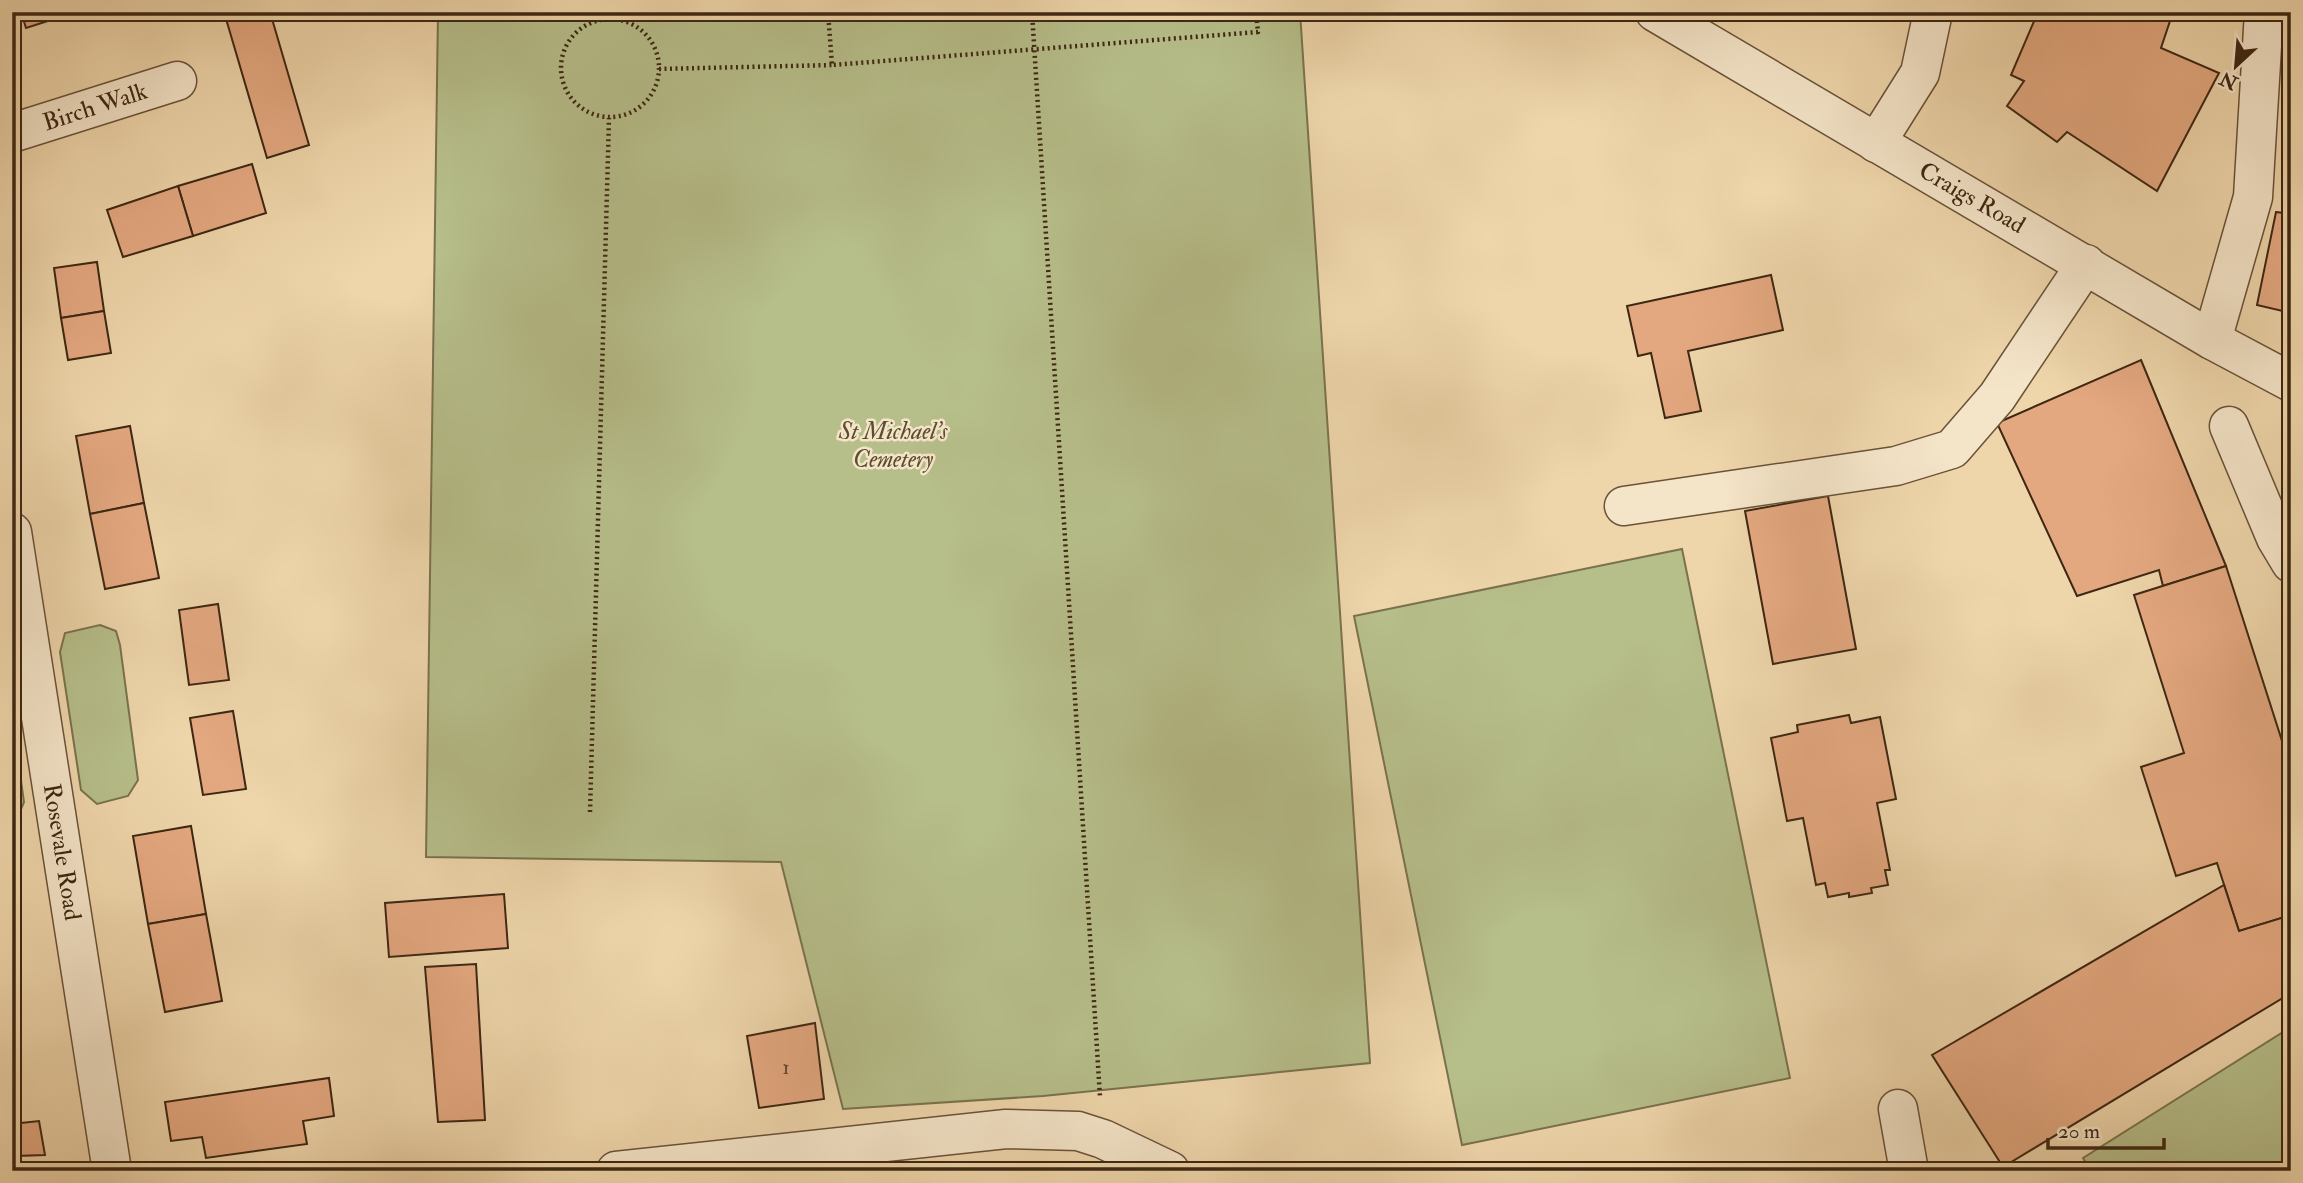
<svg xmlns="http://www.w3.org/2000/svg" width="2303" height="1183" viewBox="0 0 2303 1183" font-family="'IM FELL Double Pica',serif">
  <rect width="100%" height="100%" fill="#eed5aa"/>
  <filter id="stains"><feTurbulence type="fractalNoise" baseFrequency=".00286" numOctaves="4"/><feColorMatrix values="0 0 0 0 .2 0 0 0 0 .09 0 0 0 0 .02 0 0 0 .5 -.17"/></filter>
  <radialGradient id="worn" r=".72"><stop offset=".6" stop-color="#630" stop-opacity="0"/><stop offset="1" stop-color="#630" stop-opacity=".3"/></radialGradient>
  <!-- green -->
  <g fill="#b6be8a" stroke="#7a724e" stroke-width="2">
    <polygon points="438,12 1300,12 1370,1063 1043,1096 843,1109 781,862 426,857"/>
    <polygon points="1682,549 1790,1078 1462,1145 1354,616"/>
    <polygon points="100,625 116,631 120,645 138,780 128,796 97,804 81,790 60,652 65,633"/>
    <polygon points="12,716 24,802 19,814 12,815"/>
    <polygon points="2291,1027 2291,1171 2091,1171 2083,1158"/>
  </g>
  <!-- building -->
  <g fill="#e4a880" stroke="#3e2713" stroke-width="2">
    <polygon points="21,12 76,12 26,28"/>
    <polygon points="224,12 270,12 309,145 267,158"/>
    <polygon points="2038,12 2173,12 2161,48 2219,73 2157,191 2067,132 2057,142 2007,106 2024,81 2011,75"/>
    <polygon points="252,164 266,213 193,236 178,186"/>
    <polygon points="178,186 193,236 123,257 107,210"/>
    <polygon points="2276,212 2291,214 2291,313 2257,305"/>
    <polygon points="97,262 104,311 61,318 54,268"/>
    <polygon points="1771,275 1783,330 1688,351 1701,411 1665,418 1651,353 1638,356 1627,306"/>
    <polygon points="104,311 111,353 68,360 61,318"/>
    <polygon points="2141,360 2226,566 2163,586 2159,570 2077,596 1997,423"/>
    <polygon points="130,426 144,503 90,514 76,436"/>
    <polygon points="1828,496 1856,649 1773,664 1745,511"/>
    <polygon points="144,503 159,578 105,589 90,514"/>
    <polygon points="2226,566 2291,769 2291,915 2239,931 2217,863 2176,876 2141,767 2184,753 2134,595"/>
    <polygon points="218,604 229,680 189,685 179,610"/>
    <polygon points="233,711 246,789 203,795 190,718"/>
    <polygon points="1849,715 1851,723 1880,717 1896,799 1877,803 1890,870 1885,870 1888,885 1871,888 1872,893 1849,897 1849,893 1828,897 1825,883 1816,885 1803,818 1787,821 1771,738 1798,732 1797,725"/>
    <polygon points="191,826 206,914 148,924 133,836"/>
    <polygon points="2224,885 2239,931 2291,915 2291,993 2003,1167 1932,1055"/>
    <polygon points="504,894 508,948 389,957 385,903"/>
    <polygon points="206,914 222,1001 165,1012 148,924"/>
    <polygon points="476,964 485,1120 438,1122 425,967"/>
    <polygon points="815,1023 824,1099 759,1108 747,1036"/>
    <polygon points="329,1078 334,1116 303,1121 307,1144 206,1158 202,1137 171,1141 165,1102"/>
    <polygon points="39,1121 45,1155 16,1156 20,1171 12,1171 12,1124"/>
  </g>
  <g fill="none" stroke-linecap="round" stroke-linejoin="round">
    <!-- minor casing -->
    <g stroke="#6a5239" stroke-width="41">
      <g id="minor">
        <polyline points="1655,12 2212,340 2291,382"/>
        <polyline points="12,133 177,81"/>
        <polyline points="1876,143 1920,73 1933,12"/>
        <polyline points="2212,340 2253,197 2264,12"/>
        <polyline points="2229,426 2276,538 2291,563"/>
        <polyline points="1624,506 1896,466 1952,449 1997,397 2086,264"/>
        <polyline points="12,532 112,1171"/>
        <polyline points="1898,1109 1909,1171"/>
        <polyline points="616,1171 1006,1129 1078,1131 1103,1139 1170,1171"/>
      </g>
    </g>
    <!-- path -->
    <g stroke="#3e2713" stroke-width="4.5" stroke-dasharray="2 3.5" stroke-linecap="butt">
      <polyline points="828,12 832,65 1258,32 1256,12"/>
      <polyline points="1032,12 1100,1097"/>
      <circle cx="610" cy="68" r="49"/>
      <polyline points="659,69 832,65"/>
      <polyline points="590,812 609,118"/>
    </g>
    <!-- minor -->
    <use href="#minor" stroke="#f4e4c8" stroke-width="38"/>
  </g>
  <g text-anchor="middle" dominant-baseline="central" stroke-width="5" stroke-linejoin="round" paint-order="stroke">
    <!-- number labels -->
    <g font-size="21" fill="#68472e">
      <text x="786" y="1067">1</text>
    </g>
    <!-- street labels -->
    <g font-size="24" fill="#3e2713" stroke="#f4e4c8">
      <text transform="translate(95 107) rotate(-18)">Birch Walk</text>
      <text transform="translate(1972 198) rotate(30)">Craigs Road</text>
      <text transform="translate(62 852) rotate(81)">Rosevale Road</text>
    </g>
    <!-- park labels -->
    <g font-size="24" font-style="italic" fill="#5c4d31" stroke="#f4e4c8">
      <text x="893" y="431">St Michael's<tspan x="893" dy="28">Cemetery</tspan></text>
    </g>
  </g>
  <!-- margin -->
  <rect width="2303" height="1183" fill="none" stroke="#eed5aa" stroke-width="42"/>
  <rect x="14" y="14" width="2275" height="1155" fill="none" stroke="#3e2713" stroke-width="3.5"/>
  <rect x="21" y="21" width="2261" height="1141" fill="none" stroke="#3e2713" stroke-width="2"/>
  <!-- north arrow -->
  <g transform="translate(2236 66) rotate(206)" stroke="#f4e4c8" stroke-width="5" paint-order="stroke">
  <path d="M0-5L12 26L0 18L-12 26Z" fill="#3e2713"/>
  <text y="-10" font-size="19" font-weight="bold" text-anchor="middle" fill="#3e2713">N</text>
  </g>
  <!-- scale -->
  <path d="M2048 1138v10h116v-10" fill="none" stroke="#3e2713" stroke-width="3.5"/>
  <text x="2058" y="1138" font-size="21" fill="#3e2713" stroke="#f4e4c8" stroke-width="5" paint-order="stroke">20 m</text>
  <rect width="100%" height="100%" filter="url(#stains)"/>
  <rect width="100%" height="100%" fill="url(#worn)"/>
</svg>
